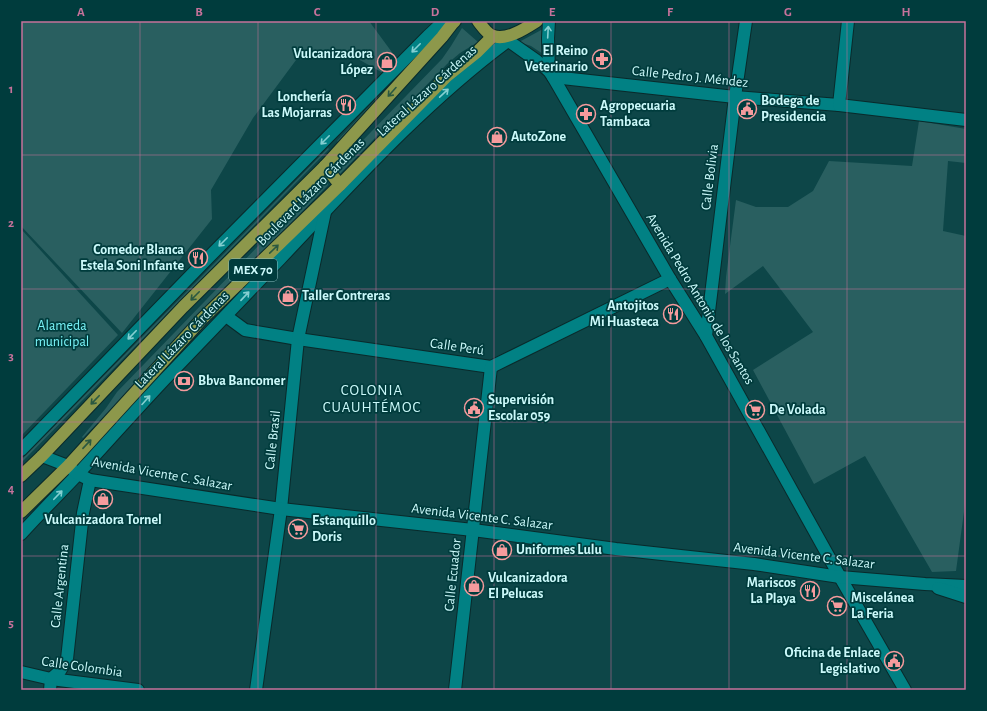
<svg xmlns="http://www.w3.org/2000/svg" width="987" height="711" viewBox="0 0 987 711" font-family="'Alegreya Sans',sans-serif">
  <rect width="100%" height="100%" fill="#0d4648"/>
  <!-- green -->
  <g fill="#295f60">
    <polygon points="21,21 369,21 394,55 383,73 358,59 302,52 253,118 211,190 212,219 122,333 21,226"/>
    <polygon points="462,28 478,42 460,53 447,64 339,175 335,169 442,59 451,46"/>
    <polygon points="543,29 542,42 543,54 531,46 519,42"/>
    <polygon points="427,44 428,46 338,142 337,141"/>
    <polygon points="919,121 966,129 966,163 948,161 943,231 966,236 966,497 956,571 932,572 865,456 814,484 753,370 813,332 763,266 725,294 726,277 736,200 756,207 788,207 813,191 829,161 912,166"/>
    <polygon points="328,148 329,149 21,463 21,460"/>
    <path d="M 323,179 C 327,180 328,181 328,185 L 83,438 L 82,437 L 106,408 L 117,392 Z"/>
    <polygon points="21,229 118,335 21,436"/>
  </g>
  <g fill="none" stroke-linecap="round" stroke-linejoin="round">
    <!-- street casing -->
    <g stroke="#092a2b" stroke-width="14">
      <g id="street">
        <polyline points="553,77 735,97 839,105 966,120"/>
        <polyline points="839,105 848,21"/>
        <polyline points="226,316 245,330 298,339 491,367 670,279"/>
        <polyline points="706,336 735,97 746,21"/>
        <polyline points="21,450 201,265 428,36 444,21"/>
        <path d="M 21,534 C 40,513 60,493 79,473 C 107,442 135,411 164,380 C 202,340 241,300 280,259 C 352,183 424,103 509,40"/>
        <polyline points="21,672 51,679 138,690"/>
        <polyline points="50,690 51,679 60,671 67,659 83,513 90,480"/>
        <polyline points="256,690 281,509 298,339 325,212"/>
        <polyline points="455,690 491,367"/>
      </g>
    </g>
    <!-- secondary casing -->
    <g stroke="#092a2b" stroke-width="14">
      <g id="secondary">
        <polyline points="549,21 548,38 549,71"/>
        <polyline points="503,37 537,61 549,71 553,77 670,279 706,336 840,577 905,690"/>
        <polyline points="42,456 68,466 78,474 90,480 281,509 473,530 616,549 754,564 840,577 925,584 966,586"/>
        <polyline points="938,588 966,597"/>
      </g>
    </g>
    <!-- primary casing -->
    <g stroke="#092a2b" stroke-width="14">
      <g id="primary">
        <path d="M 478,21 C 482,26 487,34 493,36 C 507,41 526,28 537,21"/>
        <polyline points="325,166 340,185"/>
        <polyline points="21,476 42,456 183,307 325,166 442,37 452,24 455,21"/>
        <polyline points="21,512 68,466 202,319 340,185 447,76 477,52 493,36"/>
      </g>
    </g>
    <!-- street -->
    <use href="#street" stroke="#018184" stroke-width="12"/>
    <!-- secondary -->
    <use href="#secondary" stroke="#018184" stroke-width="12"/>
    <!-- primary -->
    <use href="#primary" stroke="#8d984b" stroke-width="12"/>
  </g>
  <!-- one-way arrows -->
  <defs><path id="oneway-shaft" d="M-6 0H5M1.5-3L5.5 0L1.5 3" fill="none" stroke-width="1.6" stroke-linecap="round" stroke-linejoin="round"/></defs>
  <g stroke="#84cfd1">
    <use href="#oneway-shaft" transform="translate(548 32) rotate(-87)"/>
    <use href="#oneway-shaft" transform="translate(416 48) rotate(135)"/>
    <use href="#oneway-shaft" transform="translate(444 93) rotate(-43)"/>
    <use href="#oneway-shaft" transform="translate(325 140) rotate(135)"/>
    <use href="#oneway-shaft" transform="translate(223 242) rotate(135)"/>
    <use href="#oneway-shaft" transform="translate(245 296) rotate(-47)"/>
    <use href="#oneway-shaft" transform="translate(132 335) rotate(134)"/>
    <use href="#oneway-shaft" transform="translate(146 400) rotate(-48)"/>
    <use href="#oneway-shaft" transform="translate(58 495) rotate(-46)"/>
  </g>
  <g stroke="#2a5841">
    <use href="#oneway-shaft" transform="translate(392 92) rotate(132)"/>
    <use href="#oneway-shaft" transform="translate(274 249) rotate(-44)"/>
    <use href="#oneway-shaft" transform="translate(195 296) rotate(135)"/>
    <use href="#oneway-shaft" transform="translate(95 400) rotate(134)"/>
    <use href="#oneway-shaft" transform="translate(87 444) rotate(-47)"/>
  </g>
  <!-- grid -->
  <path fill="none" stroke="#c6729b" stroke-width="1" stroke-opacity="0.55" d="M 140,21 L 140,690M 258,21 L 258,690M 376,21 L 376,690M 494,21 L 494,690M 611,21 L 611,690M 729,21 L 729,690M 847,21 L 847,690M 21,155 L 966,155M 21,289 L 966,289M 21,422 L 966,422M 21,556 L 966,556"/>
  <!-- icons -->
  <defs>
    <g id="pharmacy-ring" transform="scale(1)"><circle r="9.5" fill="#003c3d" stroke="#f59b9d" stroke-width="1.5"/><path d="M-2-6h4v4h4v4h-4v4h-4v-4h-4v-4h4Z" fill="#f59b9d"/></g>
    <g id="shop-ring" transform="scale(1)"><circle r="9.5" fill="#003c3d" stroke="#f59b9d" stroke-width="1.5"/><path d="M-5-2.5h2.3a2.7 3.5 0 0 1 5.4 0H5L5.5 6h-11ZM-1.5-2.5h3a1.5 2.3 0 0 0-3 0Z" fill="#f59b9d"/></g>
    <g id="restaurant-ring" transform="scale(1)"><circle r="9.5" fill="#003c3d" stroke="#f59b9d" stroke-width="1.5"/><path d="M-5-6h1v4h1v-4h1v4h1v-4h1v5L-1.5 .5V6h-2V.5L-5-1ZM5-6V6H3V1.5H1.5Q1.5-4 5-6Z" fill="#f59b9d"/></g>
    <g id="civic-ring" transform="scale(1)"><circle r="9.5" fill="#003c3d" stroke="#f59b9d" stroke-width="1.5"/><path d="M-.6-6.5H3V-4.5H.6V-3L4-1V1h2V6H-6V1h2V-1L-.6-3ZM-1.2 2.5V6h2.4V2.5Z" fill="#f59b9d"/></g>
    <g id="bank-ring" transform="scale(1)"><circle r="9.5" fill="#003c3d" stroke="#f59b9d" stroke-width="1.5"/><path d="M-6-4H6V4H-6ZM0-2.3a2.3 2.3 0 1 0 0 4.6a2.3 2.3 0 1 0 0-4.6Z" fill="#f59b9d"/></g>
    <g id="supermarket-ring" transform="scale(1)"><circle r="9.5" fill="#003c3d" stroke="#f59b9d" stroke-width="1.5"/><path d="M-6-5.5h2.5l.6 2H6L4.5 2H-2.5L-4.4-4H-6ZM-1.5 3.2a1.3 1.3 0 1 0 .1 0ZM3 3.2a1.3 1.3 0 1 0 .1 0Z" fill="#f59b9d"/></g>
  </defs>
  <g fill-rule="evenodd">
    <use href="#pharmacy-ring" x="602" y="59"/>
    <use href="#shop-ring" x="387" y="62"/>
    <use href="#restaurant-ring" x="346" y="105"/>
    <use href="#civic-ring" x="747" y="109"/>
    <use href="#pharmacy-ring" x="586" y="114"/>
    <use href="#shop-ring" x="497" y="137"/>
    <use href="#restaurant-ring" x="198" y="258"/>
    <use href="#shop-ring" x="288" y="296"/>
    <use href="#restaurant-ring" x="673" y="314"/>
    <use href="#bank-ring" x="184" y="381"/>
    <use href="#civic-ring" x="474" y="408"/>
    <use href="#supermarket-ring" x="755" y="410"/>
    <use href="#shop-ring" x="103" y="499"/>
    <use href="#supermarket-ring" x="298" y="529"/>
    <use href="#shop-ring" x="502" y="550"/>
    <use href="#shop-ring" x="474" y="586"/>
    <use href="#restaurant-ring" x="810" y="591"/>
    <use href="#supermarket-ring" x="837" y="606"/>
    <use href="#civic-ring" x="894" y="661"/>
  </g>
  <g text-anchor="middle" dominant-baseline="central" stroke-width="3.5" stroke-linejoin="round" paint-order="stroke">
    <!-- shield labels -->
    <rect fill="#003c3d" stroke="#8ec0c1" stroke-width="1" x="229" y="259" width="48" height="22" rx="3"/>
    <g font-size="13" font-weight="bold" fill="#cbf9fa">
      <text x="253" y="270">MEX 70</text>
    </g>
    <!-- poi labels -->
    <g font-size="14" font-weight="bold" fill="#cbf9fa" stroke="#003c3d" text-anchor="start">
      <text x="588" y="51" text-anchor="end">El Reino<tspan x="588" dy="16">Veterinario</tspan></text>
      <text x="373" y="54" text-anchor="end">Vulcanizadora<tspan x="373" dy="16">López</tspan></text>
      <text x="332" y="97" text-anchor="end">Lonchería<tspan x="332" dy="16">Las Mojarras</tspan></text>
      <text x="761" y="101">Bodega de<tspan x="761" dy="16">Presidencia</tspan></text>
      <text x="600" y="106">Agropecuaria<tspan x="600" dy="16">Tambaca</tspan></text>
      <text x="511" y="137">AutoZone</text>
      <text x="184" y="250" text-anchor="end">Comedor Blanca<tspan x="184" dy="16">Estela Soni Infante</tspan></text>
      <text x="302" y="296">Taller Contreras</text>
      <text x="659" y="306" text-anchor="end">Antojitos<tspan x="659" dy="16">Mi Huasteca</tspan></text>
      <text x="198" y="381">Bbva Bancomer</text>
      <text x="488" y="400">Supervisión<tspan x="488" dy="16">Escolar 059</tspan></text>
      <text x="769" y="410">De Volada</text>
      <text x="103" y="520" text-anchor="middle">Vulcanizadora Tornel</text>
      <text x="312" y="521">Estanquillo<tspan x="312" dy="16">Doris</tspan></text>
      <text x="516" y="550">Uniformes Lulu</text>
      <text x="488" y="578">Vulcanizadora<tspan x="488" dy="16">El Pelucas</tspan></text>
      <text x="796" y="583" text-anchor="end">Mariscos<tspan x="796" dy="16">La Playa</tspan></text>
      <text x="851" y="598">Miscelánea<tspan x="851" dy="16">La Feria</tspan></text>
      <text x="880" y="653" text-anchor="end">Oficina de Enlace<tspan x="880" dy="16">Legislativo</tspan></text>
    </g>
    <!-- street labels -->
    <g font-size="14" fill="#cbf9fa" stroke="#003c3d">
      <text transform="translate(690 77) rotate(6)">Calle Pedro J. Méndez</text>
      <text transform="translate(427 91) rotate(-42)">Lateral Lázaro Cárdenas</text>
      <text transform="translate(710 177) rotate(-83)">Calle Bolivia</text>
      <text transform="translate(311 192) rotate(-45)">Boulevard Lázaro Cárdenas</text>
      <text transform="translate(700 299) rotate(59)">Avenida Pedro Antonio de los Santos</text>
      <text transform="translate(182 340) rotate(-46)">Lateral Lázaro Cárdenas</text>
      <text transform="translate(457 347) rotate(8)">Calle Perú</text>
      <text transform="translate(273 440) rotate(-84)">Calle Brasil</text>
      <text transform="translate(162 474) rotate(10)">Avenida Vicente C. Salazar</text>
      <text transform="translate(482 517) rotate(7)">Avenida Vicente C. Salazar</text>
      <text transform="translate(804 556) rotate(7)">Avenida Vicente C. Salazar</text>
      <text transform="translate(453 575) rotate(-84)">Calle Ecuador</text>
      <text transform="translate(60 586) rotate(-84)">Calle Argentina</text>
      <text transform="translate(82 667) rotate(8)">Calle Colombia</text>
    </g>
    <!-- park labels -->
    <g font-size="14" fill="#79f3f7" stroke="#003c3d">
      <text x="62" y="326">Alameda<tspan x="62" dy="16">municipal</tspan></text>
    </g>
    <!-- neighbourhood labels -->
    <g font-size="15" letter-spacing="1" fill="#cbf9fa" stroke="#003c3d">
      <text x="372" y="390">COLONIA<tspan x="372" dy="17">CUAUHTÉMOC</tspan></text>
    </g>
  </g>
  <!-- border -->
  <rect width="987" height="711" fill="none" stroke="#003c3d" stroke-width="44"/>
  <rect x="22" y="22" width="943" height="667" fill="none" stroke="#c6729b" stroke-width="1.5"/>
  <g font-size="13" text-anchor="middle" font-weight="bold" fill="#c6729b">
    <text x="81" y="16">A</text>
    <text x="199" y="16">B</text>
    <text x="317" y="16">C</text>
    <text x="435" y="16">D</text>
    <text x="552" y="16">E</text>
    <text x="670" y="16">F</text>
    <text x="788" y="16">G</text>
    <text x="906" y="16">H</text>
    <text x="11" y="93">1</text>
    <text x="11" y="227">2</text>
    <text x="11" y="360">3</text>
    <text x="11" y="493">4</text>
    <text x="11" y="627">5</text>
  </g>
</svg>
